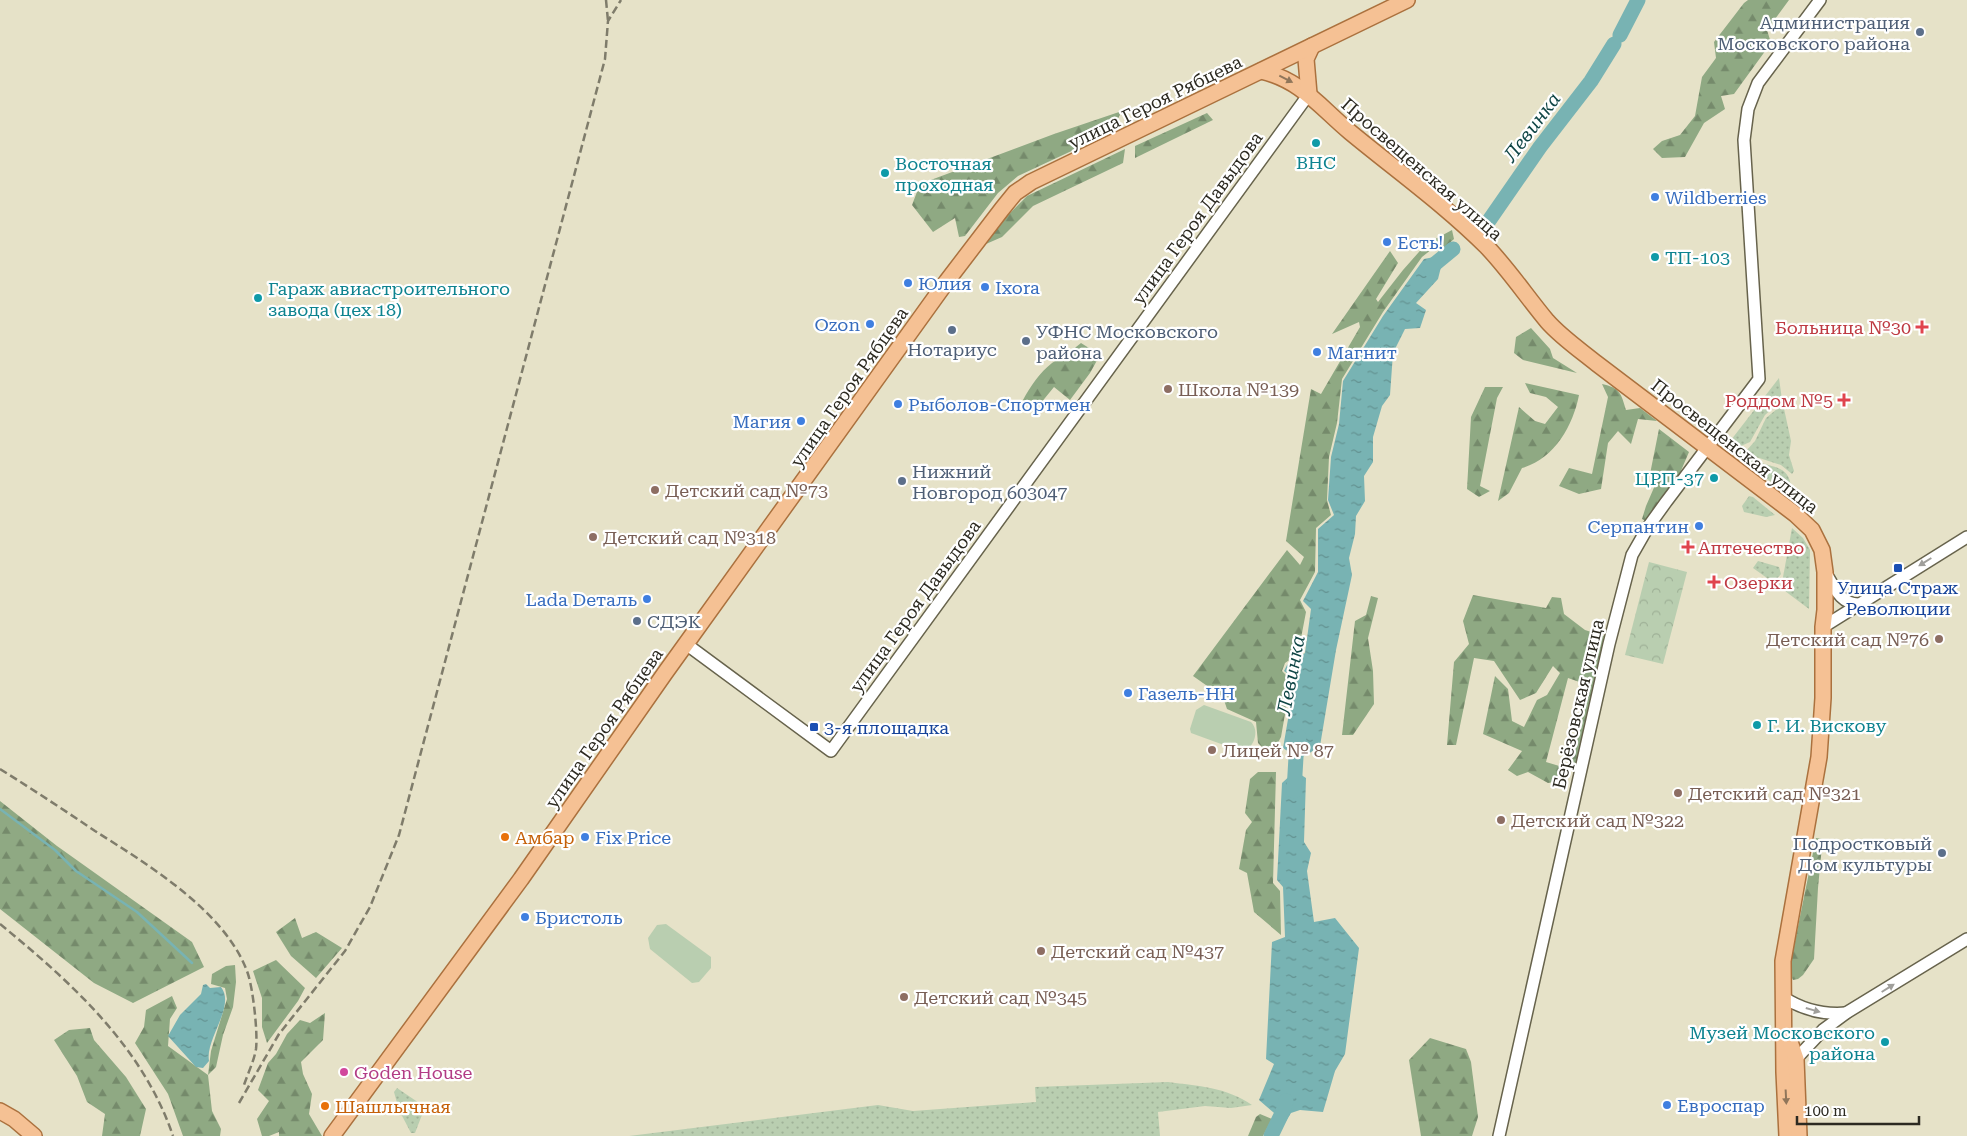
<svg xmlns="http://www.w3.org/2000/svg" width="1967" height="1136" viewBox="0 0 1967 1136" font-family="'Roboto Serif',serif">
  <defs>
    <pattern id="grass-dots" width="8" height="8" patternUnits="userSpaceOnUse" patternTransform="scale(1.25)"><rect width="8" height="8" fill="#b9ceb0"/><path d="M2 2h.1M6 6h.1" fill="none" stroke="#9fb197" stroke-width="1.8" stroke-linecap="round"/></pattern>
    <pattern id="forest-firs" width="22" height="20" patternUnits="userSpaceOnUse" patternTransform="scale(1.25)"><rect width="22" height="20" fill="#8fa983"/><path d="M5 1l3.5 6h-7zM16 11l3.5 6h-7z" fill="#758a6b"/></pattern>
    <pattern id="park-crowns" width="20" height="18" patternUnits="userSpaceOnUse" patternTransform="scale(1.25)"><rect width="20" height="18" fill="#b9ceb0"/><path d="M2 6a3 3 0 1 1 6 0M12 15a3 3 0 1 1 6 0" fill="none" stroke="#9fb197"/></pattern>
    <pattern id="water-ripples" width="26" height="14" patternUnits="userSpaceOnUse" patternTransform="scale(1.25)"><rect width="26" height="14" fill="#78b3b3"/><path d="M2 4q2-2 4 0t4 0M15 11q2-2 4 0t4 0" fill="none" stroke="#639291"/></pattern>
  </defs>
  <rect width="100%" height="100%" fill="#e6e2c8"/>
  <!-- grass -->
  <g fill="url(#grass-dots)">
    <polygon points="1779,378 1782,400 1765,415 1750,442 1732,450 1730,446 1731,440"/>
    <polygon points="1783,404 1791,441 1789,455 1794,471 1792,474 1781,465 1750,455 1747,450 1755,441 1766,418"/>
    <path d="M 1739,452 C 1745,453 1750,459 1756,461 C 1772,468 1789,465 1791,487 L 1783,491 L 1735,454 Z"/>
    <polygon points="1749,496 1753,497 1775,515 1766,517 1744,512 1742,506"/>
    <polygon points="1792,528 1803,538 1810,550 1809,609 1781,588"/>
    <polygon points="1758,561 1779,567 1781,574 1774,583 1753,568"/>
    <path d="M 1168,1082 C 1198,1086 1226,1087 1252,1105 L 1231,1108 L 1205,1106 L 1158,1112 L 1160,1136 L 629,1136 L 878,1105 L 913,1111 L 1036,1102 L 1035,1087 Z"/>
    <polygon points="397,1088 425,1107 415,1133 411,1133 399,1110 394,1092"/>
  </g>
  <!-- forest -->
  <g fill="url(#forest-firs)">
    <polygon points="1748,0 1789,0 1767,30 1771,43 1734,94 1721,96 1725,109 1704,123 1685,157 1662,158 1653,149 1662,141 1680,135 1695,116 1702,77 1716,58 1714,42 1744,3"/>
    <polygon points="1122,111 1110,133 1018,176 998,193 965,236 959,237 955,218 933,232 912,205 920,184 1054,134"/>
    <polygon points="1207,113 1213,120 1135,158 1135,146"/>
    <polygon points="1125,149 1123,163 1033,206 1002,237 986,244 1003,220 1027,196"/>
    <polygon points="1452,230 1454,239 1444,248 1432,249 1422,257 1383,312 1342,379 1337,423 1329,457 1327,500 1331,515 1316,528 1315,572 1300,600 1306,612 1298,654 1285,663 1282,671 1291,680 1281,737 1271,756 1258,743 1256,722 1227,709 1223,697 1193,676 1287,550 1300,565 1304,557 1286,541 1311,389 1321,394 1360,327 1359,322 1332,334 1390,251 1398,263 1376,299 1378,302 1403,270 1426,244"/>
    <polygon points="1531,328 1550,349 1553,358 1577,373 1523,360 1514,353 1516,337"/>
    <path d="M 1081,343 L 1100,355 L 1090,373 L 1070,400 L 1054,387 L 1036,409 L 1023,400 C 1030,387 1040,372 1052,363 C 1062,356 1072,351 1081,343 Z"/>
    <path d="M 1525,383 L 1579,395 C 1573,426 1554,459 1522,468 L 1509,493 L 1498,501 L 1519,407 L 1535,421 L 1545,424 L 1558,407 L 1546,397 L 1530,393 Z"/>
    <path d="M 1602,384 C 1620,388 1621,393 1626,410 L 1640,408 L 1657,421 L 1638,419 L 1631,444 L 1618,431 L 1608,443 L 1601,489 L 1579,494 L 1559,486 L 1569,468 L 1592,474 L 1608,397 Z"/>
    <polygon points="1485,387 1503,387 1497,398 1480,486 1490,491 1479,497 1467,489 1471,417"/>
    <polygon points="1659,429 1689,452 1677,480 1648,522 1642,519 1646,506 1656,483 1650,474"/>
    <polygon points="1473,595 1546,608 1552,597 1561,598 1564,614 1585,630 1604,636 1578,769 1569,763 1588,685 1568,678 1546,762 1566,768 1559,781 1548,783 1528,772 1517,776 1508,770 1522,751 1483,734 1495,676 1508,689 1512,721 1524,727 1537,700 1547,695 1560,673 1553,666 1536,693 1520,700 1494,661 1474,658 1456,745 1447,745 1454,662 1469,644 1463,621"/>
    <polygon points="1371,596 1378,598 1368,638 1373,671 1374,704 1353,735 1342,735 1355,621 1366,615"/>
    <polygon points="1258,772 1276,772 1273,883 1280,891 1281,935 1254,912 1247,873 1239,869 1246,830 1252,822 1245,813 1250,779"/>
    <polygon points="0,801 57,846 192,942 204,967 133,1003 94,983 0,909"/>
    <polygon points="1816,838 1822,839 1822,846 1818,888 1814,959 1803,975 1798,979 1793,980 1791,976 1792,956"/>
    <polygon points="295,918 302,938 316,932 342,948 316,978 291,956 276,932"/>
    <polygon points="276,960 305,988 298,1001 267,1043 262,1027 262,998 253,971"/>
    <polygon points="235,965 236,982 233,1007 223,1035 216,1067 208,1075 212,1111 221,1129 220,1136 183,1136 168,1094 135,1043 144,1027 146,1010 172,996 177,1008 170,1019 168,1046 208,1075 211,1051 227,999 225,988 211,984 212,974 226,966"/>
    <polygon points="325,1013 323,1040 301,1062 303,1074 312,1094 309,1114 322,1136 279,1136 279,1132 269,1136 262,1136 257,1119 269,1101 258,1090 268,1063 276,1054 287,1034 300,1020 310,1023"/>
    <polygon points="90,1028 94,1040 126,1077 146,1109 140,1136 102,1136 105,1114 87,1102 77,1076 54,1040 69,1030"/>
    <polygon points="1430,1038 1466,1049 1471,1062 1478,1117 1472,1136 1421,1136 1409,1060"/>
    <polygon points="1260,1114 1272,1119 1263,1136 1248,1136 1256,1117"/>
  </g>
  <!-- park -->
  <polygon fill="url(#park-crowns)" points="1649,562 1687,572 1663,664 1625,655"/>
  <!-- garden -->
  <g fill="#b9ceb0">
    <path d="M 1204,705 L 1251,722 C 1260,731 1254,747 1243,752 L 1191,733 L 1190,729 L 1196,710 Z"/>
    <polygon points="666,924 711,957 711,968 699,982 692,983 650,949 648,938 657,925"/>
  </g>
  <!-- water -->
  <g fill="url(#water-ripples)">
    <path d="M 1444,255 L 1438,279 L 1416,303 L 1426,310 L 1420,328 L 1405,329 L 1393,353 L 1390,395 L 1382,406 L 1373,437 L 1373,462 L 1364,476 L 1365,501 L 1356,516 L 1355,534 L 1349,558 L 1352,575 L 1336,650 L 1320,746 C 1303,758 1301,760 1283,748 L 1295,679 L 1284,671 L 1287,665 L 1305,653 L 1311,609 L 1303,601 L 1318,572 L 1318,529 L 1334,515 L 1328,500 L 1331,457 L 1339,424 L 1343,381 L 1383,316 L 1424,259 Z"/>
    <polygon points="1295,771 1306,778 1304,842 1311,853 1307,871 1314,922 1335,918 1359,948 1345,1054 1335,1071 1323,1112 1300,1110 1291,1113 1286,1121 1280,1118 1259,1100 1274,1064 1266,1059 1272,942 1285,937 1283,887 1277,880 1282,783"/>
    <path d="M 206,984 L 210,988 L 221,987 C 236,1006 205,1039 209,1061 L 203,1068 L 196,1067 L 168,1036 L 180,1015 L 201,994 L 203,985 Z"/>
  </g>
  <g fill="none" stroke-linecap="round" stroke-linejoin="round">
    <!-- stream -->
    <polyline stroke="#78b3b3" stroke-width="2.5" points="0,809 55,850 76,871 137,912 192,963"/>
    <!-- river -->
    <g stroke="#78b3b3" stroke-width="15">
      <polyline points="1620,35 1638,0"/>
      <polyline points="1478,230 1488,222 1540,147 1591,81 1614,44"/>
      <polyline points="1430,268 1453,249"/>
      <polyline points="1294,791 1296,757 1299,737"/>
      <polyline points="1271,1136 1284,1109 1286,1101"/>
    </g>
    <!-- minor casing -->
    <g stroke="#67634c" stroke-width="14">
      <g id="minor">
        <path d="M 1825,572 C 1834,586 1840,604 1858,604"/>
        <polyline points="1823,627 1967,537"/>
        <polyline points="686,644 831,751 1309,94"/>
        <path d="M 1783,997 C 1803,1010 1823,1015 1846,1013"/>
        <polyline points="1796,1059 1823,1030 1846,1013 1967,939"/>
        <polyline points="1499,1136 1609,644 1632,555 1648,527 1666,502 1759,379 1744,140 1748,109 1758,83 1820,0"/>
      </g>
    </g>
    <!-- major casing -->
    <g stroke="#ab713e" stroke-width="18">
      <g id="major">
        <path d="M 1261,71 C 1301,80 1320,107 1350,132 C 1396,170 1445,205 1487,247 C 1509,270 1527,297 1547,321 C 1561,337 1580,350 1596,363 L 1795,514 L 1812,530 L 1822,550 L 1825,572 L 1825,610 L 1823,627 L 1823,698 L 1819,757 L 1783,961 L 1784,1072 L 1787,1136"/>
        <polyline points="1309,94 1306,59 1312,46"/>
        <polyline points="1788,1036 1796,1059 1799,1136"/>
        <polyline points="0,1111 14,1119 34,1136"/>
        <polyline points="332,1136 521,879 665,673 947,281 1002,209 1015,193 1031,182 1407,0"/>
      </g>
    </g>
    <!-- minor -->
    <use href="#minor" stroke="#fff" stroke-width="11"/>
    <!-- major -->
    <use href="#major" stroke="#f5c194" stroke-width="15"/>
    <!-- rail -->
    <g stroke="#7f7c6b" stroke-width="2.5" stroke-dasharray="8 4" stroke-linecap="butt">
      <polyline points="606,0 608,21"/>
      <path d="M 0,769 C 32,789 64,810 95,831 C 147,864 227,912 248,974 C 253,989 258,1033 256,1049 C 254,1061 248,1073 244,1085"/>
      <path d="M 0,924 C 71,982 143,1047 173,1136"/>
      <polyline points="239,1103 279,1034 345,951 370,907 399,835 605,59 608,21 621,0"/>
    </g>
  </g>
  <!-- one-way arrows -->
  <defs><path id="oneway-solid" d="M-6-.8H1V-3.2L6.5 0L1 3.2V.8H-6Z" transform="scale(1.25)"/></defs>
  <g fill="#90765a">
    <use href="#oneway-solid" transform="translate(1286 79) rotate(27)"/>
    <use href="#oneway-solid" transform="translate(1786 1097) rotate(87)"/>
  </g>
  <g fill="#a09f9b">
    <use href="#oneway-solid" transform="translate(1925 562) rotate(148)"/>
    <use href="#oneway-solid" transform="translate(1888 988) rotate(-32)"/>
    <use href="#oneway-solid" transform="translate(1813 1010) rotate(16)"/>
  </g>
  <!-- markers -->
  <g fill="#5c6f8a" stroke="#fff" stroke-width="2">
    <circle cx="1920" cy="32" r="5"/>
    <circle cx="952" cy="330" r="5"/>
    <circle cx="1026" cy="341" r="5"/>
    <circle cx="902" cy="481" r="5"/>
    <circle cx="637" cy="621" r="5"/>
    <circle cx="1942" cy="853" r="5"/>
  </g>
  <g fill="#0f9aa8" stroke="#fff" stroke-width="2">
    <circle cx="1316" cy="143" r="5"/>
    <circle cx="885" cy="173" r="5"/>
    <circle cx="1655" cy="257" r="5"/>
    <circle cx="258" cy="298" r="5"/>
    <circle cx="1714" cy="478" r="5"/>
    <circle cx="1757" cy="725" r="5"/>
    <circle cx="1885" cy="1042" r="5"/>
  </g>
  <g fill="#3f7fe0" stroke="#fff" stroke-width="2">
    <circle cx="1655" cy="197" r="5"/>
    <circle cx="1387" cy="242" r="5"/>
    <circle cx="908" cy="283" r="5"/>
    <circle cx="985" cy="287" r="5"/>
    <circle cx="870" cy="324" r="5"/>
    <circle cx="1317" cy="352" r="5"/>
    <circle cx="898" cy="404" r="5"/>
    <circle cx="801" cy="421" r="5"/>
    <circle cx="1699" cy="526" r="5"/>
    <circle cx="647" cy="599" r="5"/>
    <circle cx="1128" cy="693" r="5"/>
    <circle cx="585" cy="837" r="5"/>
    <circle cx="525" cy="917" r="5"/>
    <circle cx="1667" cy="1105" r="5"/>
  </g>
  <g fill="#e0444e" stroke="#fff" stroke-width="2">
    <path d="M1919.5 319.5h5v5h5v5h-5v5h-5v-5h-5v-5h5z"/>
    <path d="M1841.5 392.5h5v5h5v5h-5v5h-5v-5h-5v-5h5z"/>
    <path d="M1685.5 539.5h5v5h5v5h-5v5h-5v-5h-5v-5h5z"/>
    <path d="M1711.5 574.5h5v5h5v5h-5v5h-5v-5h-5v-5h5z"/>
  </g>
  <g fill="#8d6e63" stroke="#fff" stroke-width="2">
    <circle cx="1168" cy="389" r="5"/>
    <circle cx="655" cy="490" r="5"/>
    <circle cx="593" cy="537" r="5"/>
    <circle cx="1939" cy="639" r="5"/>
    <circle cx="1212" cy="750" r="5"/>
    <circle cx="1678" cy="793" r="5"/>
    <circle cx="1501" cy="820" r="5"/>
    <circle cx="1041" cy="951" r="5"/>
    <circle cx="904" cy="997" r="5"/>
  </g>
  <g fill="#1a4fb4" stroke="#fff" stroke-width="2">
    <rect x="1893" y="563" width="10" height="10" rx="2.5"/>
    <rect x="809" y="722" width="10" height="10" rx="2.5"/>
  </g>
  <g fill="#e8710a" stroke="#fff" stroke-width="2">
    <circle cx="505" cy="837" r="5"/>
    <circle cx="325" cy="1106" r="5"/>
  </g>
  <circle fill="#d1479c" stroke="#fff" stroke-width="2" cx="344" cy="1072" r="5"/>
  <g text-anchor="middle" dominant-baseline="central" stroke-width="4.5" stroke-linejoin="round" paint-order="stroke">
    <!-- service labels -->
    <g font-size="18" fill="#4e5e75" stroke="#fff" text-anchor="start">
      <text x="1910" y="22" text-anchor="end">Администрация<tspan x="1910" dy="21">Московского района</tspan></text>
      <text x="1036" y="331">УФНС Московского<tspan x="1036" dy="21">района</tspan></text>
      <text x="952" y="349" text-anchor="middle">Нотариус</text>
      <text x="912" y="471">Нижний<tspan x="912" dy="21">Новгород 603047</tspan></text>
      <text x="647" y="621">СДЭК</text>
      <text x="1932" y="843" text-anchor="end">Подростковый<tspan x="1932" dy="21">Дом культуры</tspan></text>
    </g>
    <!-- street labels -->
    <g font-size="18" fill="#2c2a21" stroke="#fff">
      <text transform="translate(1155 102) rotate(-26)">улица Героя Рябцева</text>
      <text transform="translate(1422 169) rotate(41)">Просвещенская улица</text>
      <text transform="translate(1197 218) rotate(-54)">улица Героя Давыдова</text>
      <text transform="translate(849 387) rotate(-55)">улица Героя Рябцева</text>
      <text transform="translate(1735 446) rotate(38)">Просвещенская улица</text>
      <text transform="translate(915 606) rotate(-54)">улица Героя Давыдова</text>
      <text transform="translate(1578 704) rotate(-77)">Берёзовская улица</text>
      <text transform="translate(604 728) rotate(-55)">улица Героя Рябцева</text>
    </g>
    <!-- culture labels -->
    <g font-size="18" fill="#0d838f" stroke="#fff" text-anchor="start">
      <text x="1316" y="162" text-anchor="middle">ВНС</text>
      <text x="895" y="163">Восточная<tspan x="895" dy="21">проходная</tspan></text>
      <text x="1665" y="257">ТП-103</text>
      <text x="268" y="288">Гараж авиастроительного<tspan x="268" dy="21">завода (цех 18)</tspan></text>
      <text x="1704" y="478" text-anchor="end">ЦРП-37</text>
      <text x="1767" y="725">Г. И. Вискову</text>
      <text x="1875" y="1032" text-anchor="end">Музей Московского<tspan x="1875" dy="21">района</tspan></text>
    </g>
    <!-- shop labels -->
    <g font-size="18" fill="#366cbe" stroke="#fff" text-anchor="start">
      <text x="1665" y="197">Wildberries</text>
      <text x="1397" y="242">Есть!</text>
      <text x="918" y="283">Юлия</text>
      <text x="995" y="287">Ixora</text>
      <text x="860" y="324" text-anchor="end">Ozon</text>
      <text x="1327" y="352">Магнит</text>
      <text x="908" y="404">Рыболов-Спортмен</text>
      <text x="791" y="421" text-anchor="end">Магия</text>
      <text x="1689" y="526" text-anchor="end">Серпантин</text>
      <text x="637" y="599" text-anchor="end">Lada Dеталь</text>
      <text x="1138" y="693">Газель-НН</text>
      <text x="595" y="837">Fix Price</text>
      <text x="535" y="917">Бристоль</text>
      <text x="1677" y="1105">Евроспар</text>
    </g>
    <!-- health labels -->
    <g font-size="18" fill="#be3a42" stroke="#fff" text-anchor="end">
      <text x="1911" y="327">Больница №30</text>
      <text x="1833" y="400">Роддом №5</text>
      <text x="1698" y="547" text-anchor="start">Аптечество</text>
      <text x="1724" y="582" text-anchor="start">Озерки</text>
    </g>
    <!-- education labels -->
    <g font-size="18" fill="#785e54" stroke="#fff" text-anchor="start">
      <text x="1178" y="389">Школа №139</text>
      <text x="665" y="490">Детский сад №73</text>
      <text x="603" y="537">Детский сад №318</text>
      <text x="1929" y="639" text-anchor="end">Детский сад №76</text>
      <text x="1222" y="750">Лицей № 87</text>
      <text x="1688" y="793">Детский сад №321</text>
      <text x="1511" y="820">Детский сад №322</text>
      <text x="1051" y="951">Детский сад №437</text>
      <text x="914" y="997">Детский сад №345</text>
    </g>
    <!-- transit labels -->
    <g font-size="18" fill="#164399" stroke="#fff">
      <text x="1898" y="587">Улица Страж<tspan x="1898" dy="21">Революции</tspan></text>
      <text x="824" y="727" text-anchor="start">3-я площадка</text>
    </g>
    <!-- food labels -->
    <g font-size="18" fill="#c56008" stroke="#fff" text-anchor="start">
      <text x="515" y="837">Амбар</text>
      <text x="335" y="1106">Шашлычная</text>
    </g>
    <!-- hotel labels -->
    <g font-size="18" fill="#b23c85" stroke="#fff" text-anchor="start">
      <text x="354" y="1072">Goden House</text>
    </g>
    <!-- water labels -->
    <g font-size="19" font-style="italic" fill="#104646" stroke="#fff">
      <text transform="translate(1532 127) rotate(-53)">Левинка</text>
      <text transform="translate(1291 675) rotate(-79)">Левинка</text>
    </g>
  </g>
  <!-- scale -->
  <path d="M1797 1116v8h122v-8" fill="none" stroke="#2c2a21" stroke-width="2.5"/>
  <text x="1804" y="1116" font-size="15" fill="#2c2a21" stroke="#ffffff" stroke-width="4" paint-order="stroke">100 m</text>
</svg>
